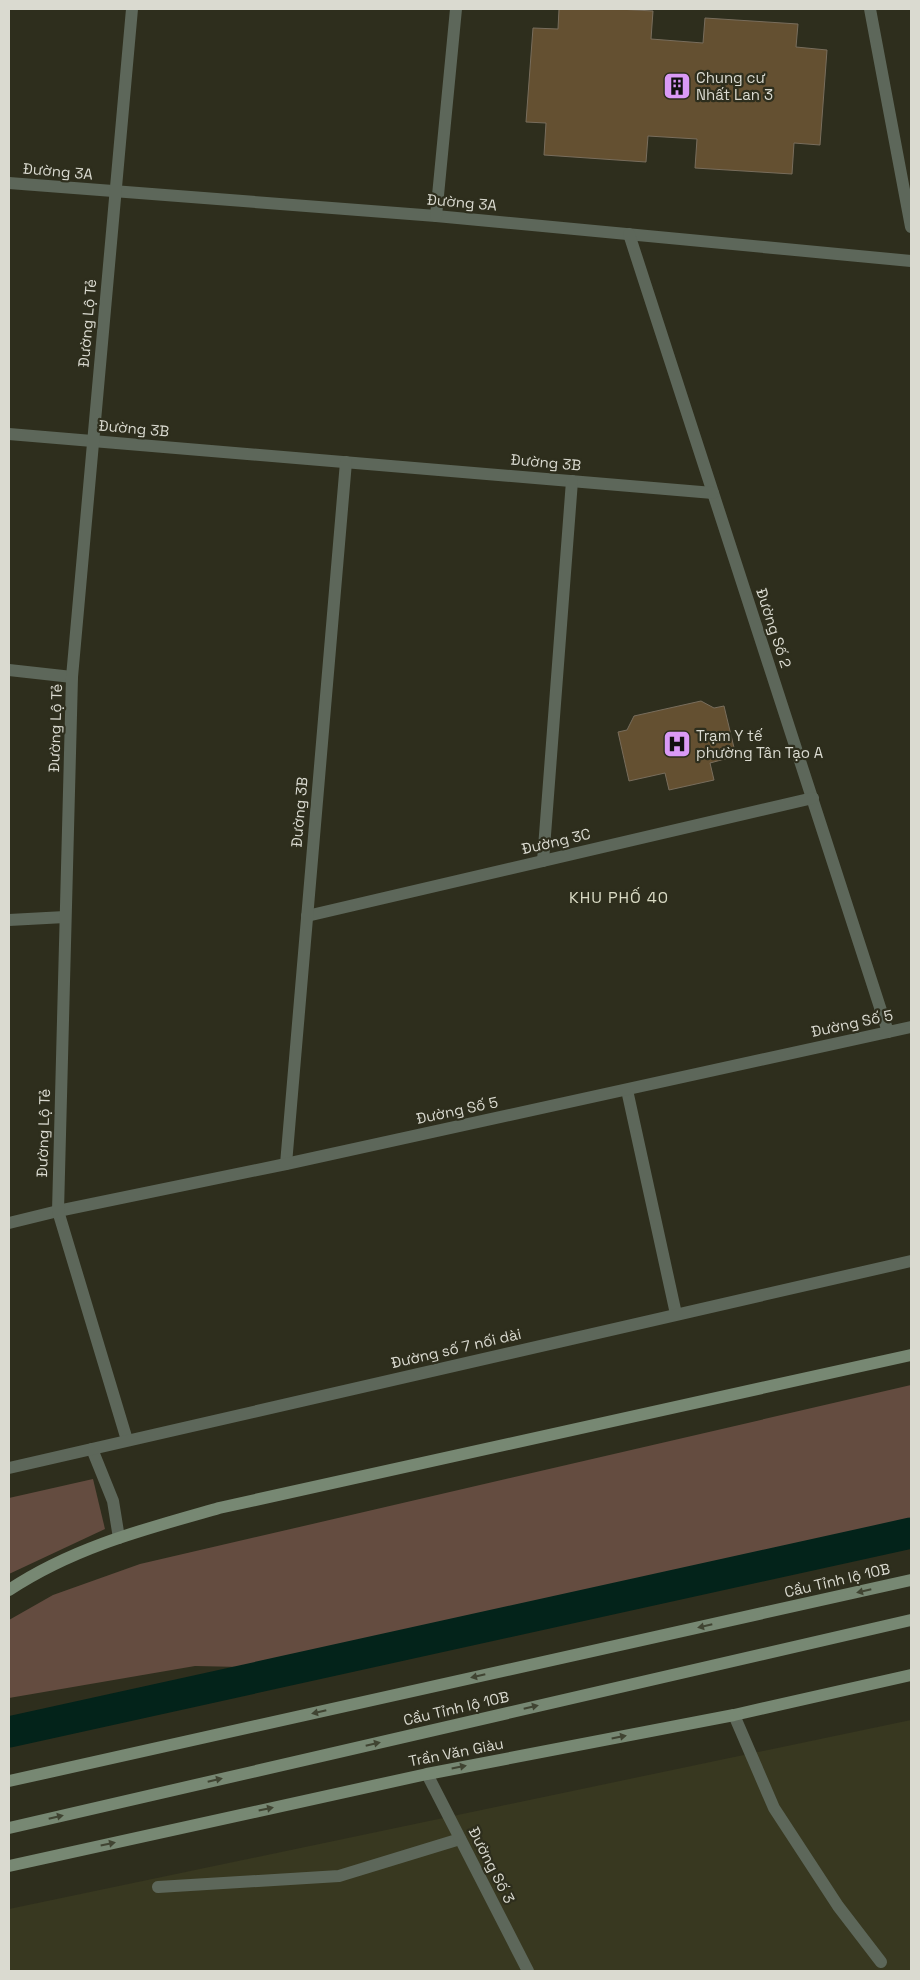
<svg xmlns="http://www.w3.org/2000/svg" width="920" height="1980" viewBox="0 0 920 1980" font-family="'Space Grotesk',sans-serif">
  <rect width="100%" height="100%" fill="#2e2e1d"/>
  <!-- built -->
  <polygon fill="#383820" points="911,1720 911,1971 9,1971 9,1909"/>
  <!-- green -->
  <g fill="#644c40">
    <polygon points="911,1385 911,1518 241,1667 195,1666 9,1698 9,1620 53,1595 140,1564"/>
    <polygon points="93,1479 105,1529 9,1574 9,1498"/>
  </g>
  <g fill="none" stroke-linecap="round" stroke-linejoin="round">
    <!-- canal -->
    <polyline stroke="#03231a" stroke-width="31" points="9,1732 911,1533"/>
  </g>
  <!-- building -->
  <g fill="#645031" stroke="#786d5c">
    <polygon points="559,9 618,9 653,11 651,39 703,43 705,18 798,24 796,47 827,50 820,145 794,143 792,174 695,168 697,139 648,136 646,162 544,155 546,123 526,122 533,28 558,29"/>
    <polygon points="701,701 714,708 724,706 736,756 710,763 714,780 669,790 665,773 629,781 618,732 627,730 634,716"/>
  </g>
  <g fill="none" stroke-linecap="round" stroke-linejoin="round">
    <!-- service -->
    <g stroke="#5d675a" stroke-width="12">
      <polyline points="9,920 65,917"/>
      <polyline points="734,1715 774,1808 838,1906 881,1962"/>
      <polyline points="158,1887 339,1876 460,1839"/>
    </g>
    <!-- minor -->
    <g stroke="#5d675a" stroke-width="12">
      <polyline points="870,9 911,227"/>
      <polyline points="9,183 436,216 911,261"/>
      <polyline points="436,216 456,9"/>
      <polyline points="629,234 888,1032"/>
      <polyline points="9,434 713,493"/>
      <polyline points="9,670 72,677"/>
      <polyline points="543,861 572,481"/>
      <polyline points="307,916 813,798"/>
      <polyline points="627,1090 676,1314"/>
      <polyline points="286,1164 346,462"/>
      <polyline points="9,1223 58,1211 286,1164 911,1027"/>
      <polyline points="127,1440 58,1211 72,677 132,9"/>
      <polyline points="92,1449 113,1501 119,1538"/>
      <polyline points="9,1468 911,1261"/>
      <polyline points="427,1774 528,1971"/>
    </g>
    <!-- secondary -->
    <g stroke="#778873" stroke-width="12">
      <path d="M 9,1590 C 74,1547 145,1529 219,1508 L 911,1355"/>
      <polyline points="9,1781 911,1580"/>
      <polyline points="9,1828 911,1620"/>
      <polyline points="9,1866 427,1774 734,1715 911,1675"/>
    </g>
  </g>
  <!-- one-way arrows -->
  <defs><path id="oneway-solid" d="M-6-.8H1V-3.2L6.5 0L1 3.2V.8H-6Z" transform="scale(1.25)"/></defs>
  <g fill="#404432">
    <use href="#oneway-solid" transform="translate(864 1591) rotate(167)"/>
    <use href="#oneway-solid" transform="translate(705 1626) rotate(167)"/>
    <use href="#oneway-solid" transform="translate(478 1676) rotate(167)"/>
    <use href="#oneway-solid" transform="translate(531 1707) rotate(-13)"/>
    <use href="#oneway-solid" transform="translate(319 1712) rotate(167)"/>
    <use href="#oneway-solid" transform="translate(619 1737) rotate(-11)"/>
    <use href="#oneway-solid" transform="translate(373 1744) rotate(-13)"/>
    <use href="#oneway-solid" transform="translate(459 1767) rotate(-11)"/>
    <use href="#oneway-solid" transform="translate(215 1780) rotate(-13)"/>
    <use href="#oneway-solid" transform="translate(266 1809) rotate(-12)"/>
    <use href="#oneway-solid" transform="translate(56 1817) rotate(-13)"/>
    <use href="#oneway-solid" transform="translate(108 1844) rotate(-12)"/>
  </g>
  <!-- icons -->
  <defs>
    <g id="building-square" transform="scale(1.4375)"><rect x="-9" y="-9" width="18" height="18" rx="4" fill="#da9af6" stroke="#2e2e1d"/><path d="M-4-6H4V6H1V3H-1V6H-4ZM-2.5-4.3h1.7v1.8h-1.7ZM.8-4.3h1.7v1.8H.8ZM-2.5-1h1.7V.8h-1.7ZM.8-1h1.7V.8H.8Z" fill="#111"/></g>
    <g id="hospital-square" transform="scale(1.4375)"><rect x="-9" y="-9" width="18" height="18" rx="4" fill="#da9af6" stroke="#2e2e1d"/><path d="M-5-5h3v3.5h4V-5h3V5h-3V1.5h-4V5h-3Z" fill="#111"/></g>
  </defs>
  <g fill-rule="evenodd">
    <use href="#building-square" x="677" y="86"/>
    <use href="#hospital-square" x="677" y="744"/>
  </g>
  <g text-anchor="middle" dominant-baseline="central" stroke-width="4.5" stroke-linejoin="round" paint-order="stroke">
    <!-- poi labels -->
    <g font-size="15" fill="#dadad0" stroke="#2e2e1d" text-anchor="start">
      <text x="696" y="77">Chung cư<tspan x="696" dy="17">Nhất Lan 3</tspan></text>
      <text x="696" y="735">Trạm Y tế<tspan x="696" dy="17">phường Tân Tạo A</tspan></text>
    </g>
    <!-- street labels -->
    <g font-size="15" fill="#dadad0" stroke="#2e2e1d">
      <text transform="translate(58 171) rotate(5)">Đường 3A</text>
      <text transform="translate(462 202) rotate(5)">Đường 3A</text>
      <text transform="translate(87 323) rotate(-85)">Đường Lộ Tẻ</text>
      <text transform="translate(134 428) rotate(5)">Đường 3B</text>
      <text transform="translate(546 462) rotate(5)">Đường 3B</text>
      <text transform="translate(774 628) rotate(72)">Đường Số 2</text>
      <text transform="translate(55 728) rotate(-88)">Đường Lộ Tẻ</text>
      <text transform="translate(299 812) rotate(-85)">Đường 3B</text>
      <text transform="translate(556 841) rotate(-13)">Đường 3C</text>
      <text transform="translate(852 1023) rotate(-12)">Đường Số 5</text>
      <text transform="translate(457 1110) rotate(-12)">Đường Số 5</text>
      <text transform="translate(43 1133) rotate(-88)">Đường Lộ Tẻ</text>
      <text transform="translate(456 1348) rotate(-13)">Đường số 7 nối dài</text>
      <text transform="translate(837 1580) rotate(-13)">Cầu Tỉnh lộ 10B</text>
      <text transform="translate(456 1708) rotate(-13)">Cầu Tỉnh lộ 10B</text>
      <text transform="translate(456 1752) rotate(-11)">Trần Văn Giàu</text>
      <text transform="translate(492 1865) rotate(63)">Đường Số 3</text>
    </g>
    <!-- neighbourhood labels -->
    <g font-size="16" letter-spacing="1" fill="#dadbc5" stroke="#2e2e1d">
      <text x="619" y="897">KHU PHỐ 40</text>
    </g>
  </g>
  <!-- border -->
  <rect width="920" height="1980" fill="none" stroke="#dadad0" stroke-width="20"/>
</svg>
